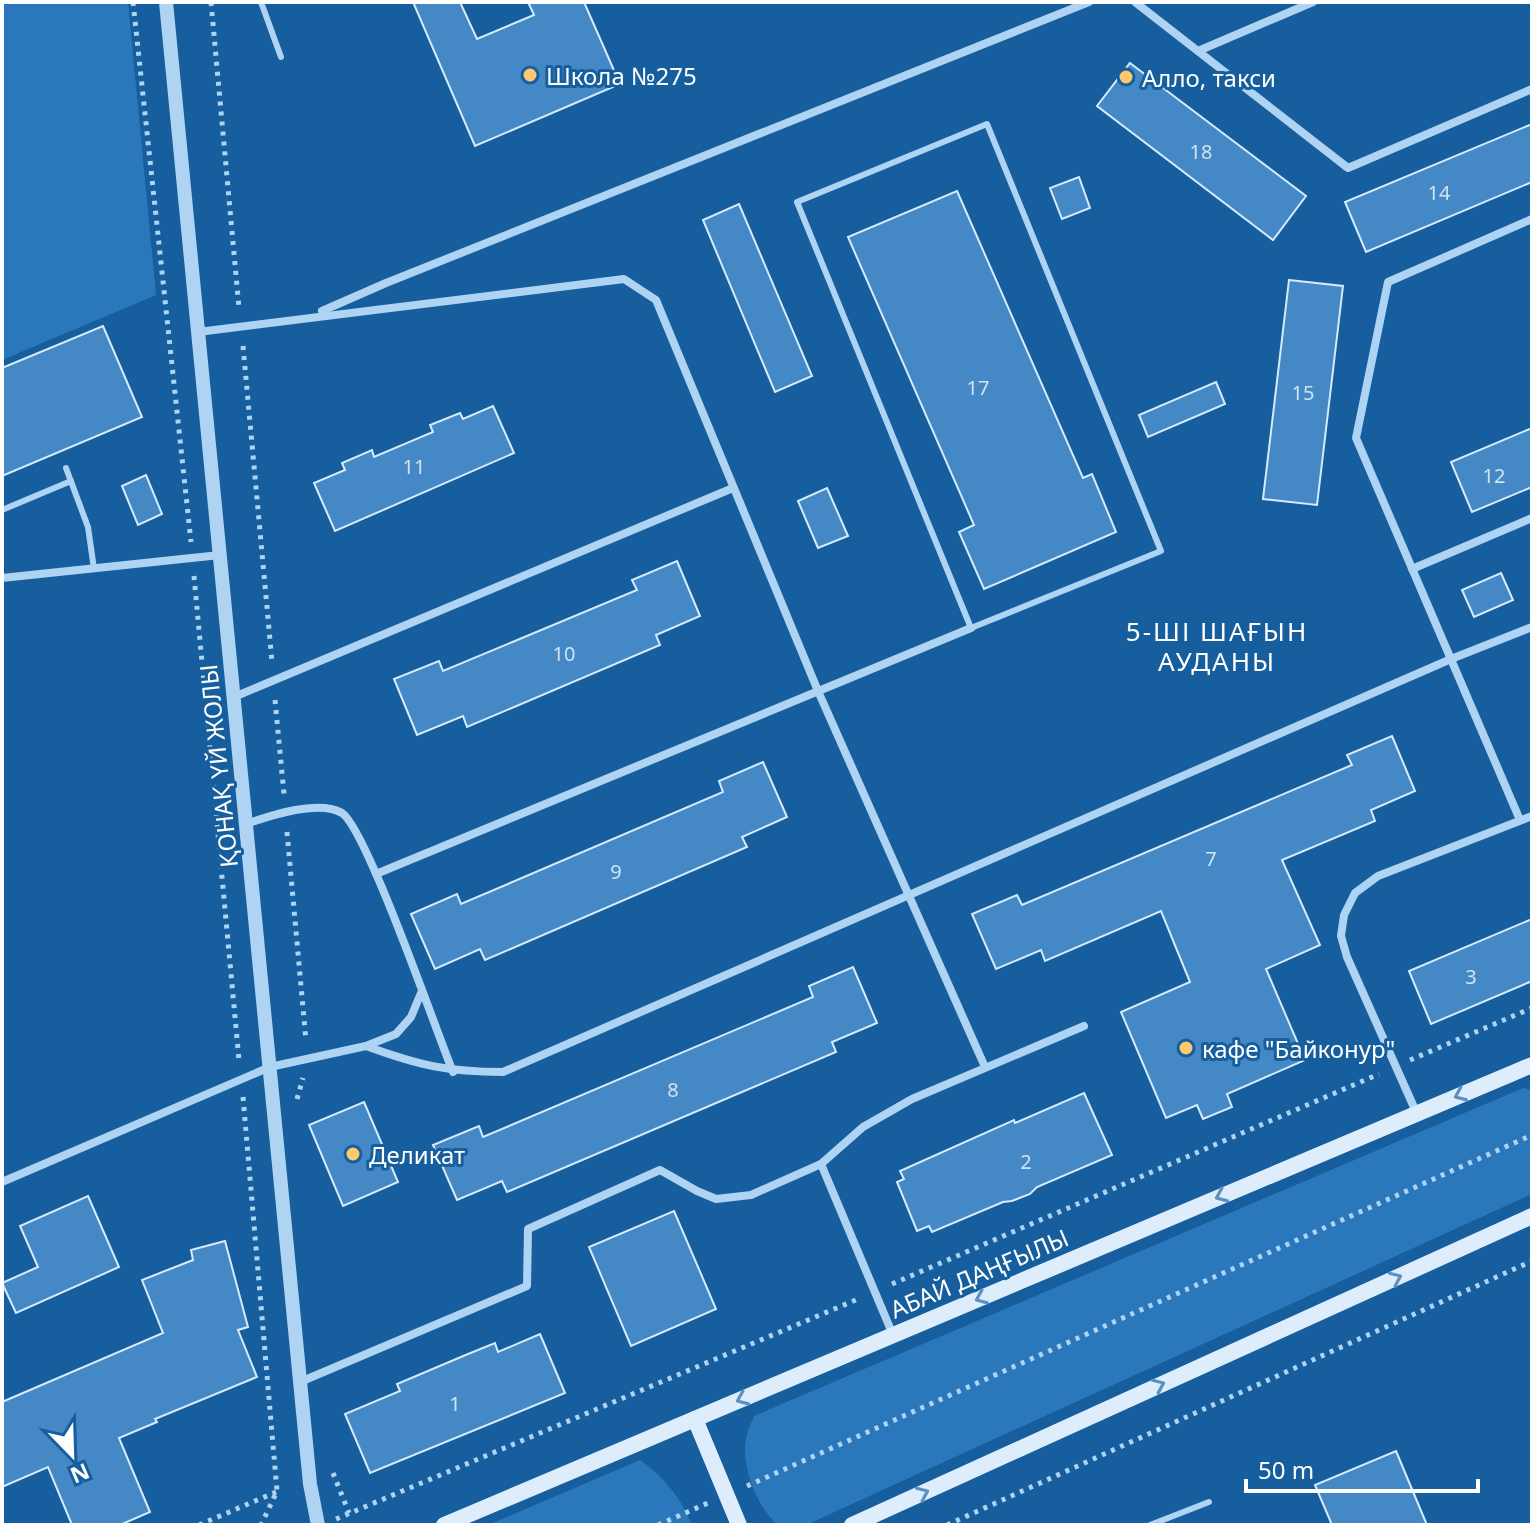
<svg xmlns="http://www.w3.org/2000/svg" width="1534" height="1527" viewBox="0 0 1534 1527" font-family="'Noto Sans',sans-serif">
  <rect width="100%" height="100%" fill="#165e9d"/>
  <!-- green -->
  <g fill="#2a78bb">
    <polygon points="2,2 128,2 156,295 2,360"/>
    <path d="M 1523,1088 L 1532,1091 L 1532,1194 L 806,1525 L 778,1525 C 756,1507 739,1462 747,1435 C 748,1428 752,1422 754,1416 Z"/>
    <path d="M 640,1460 C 664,1477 681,1498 692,1525 L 488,1525 Z"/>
  </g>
  <!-- building -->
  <g fill="#4489c5" stroke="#d6ebfd" stroke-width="2">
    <polygon points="413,2 460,2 477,39 534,15 528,2 584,2 620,84 475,146"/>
    <polygon points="1130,63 1306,196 1273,240 1097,106"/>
    <polygon points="1532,124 1532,182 1366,252 1345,202"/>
    <polygon points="1079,177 1090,208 1062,219 1050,188"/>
    <polygon points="957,191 1083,478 1092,474 1116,532 984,589 959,532 974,525 848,237"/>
    <polygon points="739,204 812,376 775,392 703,220"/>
    <polygon points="1289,280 1343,286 1317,505 1263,499"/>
    <polygon points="103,326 142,417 2,476 2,368"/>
    <polygon points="1216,382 1225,404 1148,437 1139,415"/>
    <polygon points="493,406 514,453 335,531 314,483 345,470 342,463 372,450 374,457 433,432 430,425 460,413 463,419"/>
    <polygon points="1532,428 1532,487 1472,512 1451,462"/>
    <polygon points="146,475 162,514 138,525 122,486"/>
    <polygon points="827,488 848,536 818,548 798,501"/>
    <polygon points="677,561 700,616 656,635 660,645 467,727 463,716 417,735 394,679 439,661 443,671 637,590 632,580"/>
    <polygon points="1501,573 1513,600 1474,617 1462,590"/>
    <polygon points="1392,736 1415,791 1371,810 1375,821 1282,860 1320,945 1266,969 1305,1060 1227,1094 1232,1107 1203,1119 1197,1105 1166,1118 1121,1012 1190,982 1161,911 1045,961 1041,950 996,969 972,914 1017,895 1022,905 1352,765 1347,755"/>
    <polygon points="763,762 787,817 742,837 747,847 485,960 480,949 435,969 411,914 457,894 461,904 723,792 719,781"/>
    <polygon points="1532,919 1532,981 1431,1024 1409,971"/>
    <polygon points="853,967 877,1023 832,1042 836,1052 507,1192 502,1181 457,1200 433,1145 479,1126 483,1137 813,997 809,986"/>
    <polygon points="1084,1093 1112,1155 1037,1187 1030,1194 1012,1201 1003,1202 932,1232 929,1226 917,1231 897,1182 904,1179 900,1171 1014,1120 1015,1123"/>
    <polygon points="364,1102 398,1182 343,1206 309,1125"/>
    <polygon points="88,1196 119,1267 16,1313 2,1283 38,1267 20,1226"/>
    <polygon points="674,1211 716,1309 631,1346 589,1247"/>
    <polygon points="225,1241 248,1327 238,1330 257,1377 155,1419 157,1422 119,1438 150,1512 120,1525 72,1525 48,1467 2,1487 2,1402 163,1333 142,1280 193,1260 191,1250"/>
    <polygon points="540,1334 565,1393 370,1473 345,1414 400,1391 397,1384 468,1354 495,1343 498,1352"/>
    <polygon points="1396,1451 1427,1525 1332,1525 1315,1485"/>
  </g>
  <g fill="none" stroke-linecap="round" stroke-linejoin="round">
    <!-- path -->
    <g stroke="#aed3f3" stroke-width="5" stroke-dasharray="4 6" stroke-linecap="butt">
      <polyline points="133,2 191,542"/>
      <polyline points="211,2 239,308"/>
      <polyline points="243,346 272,662"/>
      <polyline points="194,576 239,1060"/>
      <polyline points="275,700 284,794"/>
      <polyline points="287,832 306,1041"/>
      <polyline points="1410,1060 1532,1008"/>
      <polyline points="243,1097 277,1491 261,1525"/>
      <polyline points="297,1099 303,1078"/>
      <polyline points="892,1284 1379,1074"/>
      <polyline points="333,1473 349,1513"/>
      <polyline points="747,1486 1532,1135"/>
      <polyline points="336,1519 858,1299"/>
      <polyline points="199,1525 276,1492"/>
      <polyline points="658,1525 708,1503"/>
      <polyline points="947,1525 1532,1261"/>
    </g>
    <!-- service -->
    <g stroke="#aed3f3" stroke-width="6">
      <polyline points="261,2 281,57"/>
      <polygon points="987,124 1161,551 971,628 797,202"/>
      <polyline points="66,468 88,527 94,569"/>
      <polyline points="2,510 71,481"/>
      <polyline points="1150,1525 1209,1502"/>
    </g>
    <!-- minor -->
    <g stroke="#aed3f3" stroke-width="8">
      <polyline points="1135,2 1348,168 1532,89"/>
      <polyline points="1198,51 1313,2"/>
      <polyline points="322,311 386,283 1089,2"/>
      <polyline points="198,332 624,279 656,300 818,691 985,1067"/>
      <polyline points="1412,569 1532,518"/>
      <polyline points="2,578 220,555"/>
      <polyline points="234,697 733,488"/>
      <polyline points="1520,820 1356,438 1388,282 1532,219"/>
      <path d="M 246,824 C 269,816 319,799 342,813 C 367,830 436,1031 453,1072"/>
      <polyline points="376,874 971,628"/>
      <path d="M 366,1046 C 418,1065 447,1072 503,1072 L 1451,659 L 1532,627"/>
      <polyline points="1417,1114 1347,957 1341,936 1344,915 1355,893 1378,876 1532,816"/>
      <polyline points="821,1164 893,1335"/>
      <polyline points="2,1182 270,1067 366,1046 396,1034 411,1017 421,993"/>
      <polyline points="300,1382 527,1286 528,1229 660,1170 697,1191 716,1199 751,1195 821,1164 863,1127 912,1099 1084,1026"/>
    </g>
    <!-- tertiary -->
    <polyline stroke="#aed3f3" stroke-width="14" points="166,2 310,1484 318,1525"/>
    <!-- secondary -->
    <g stroke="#ddedfc" stroke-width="16">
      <polyline points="695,1419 739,1525"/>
      <polyline points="444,1525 1532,1065"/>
      <polyline points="852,1525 1532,1216"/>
    </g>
  </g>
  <!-- one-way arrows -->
  <defs><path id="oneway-chevron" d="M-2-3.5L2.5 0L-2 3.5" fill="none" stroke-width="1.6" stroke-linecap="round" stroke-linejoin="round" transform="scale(2)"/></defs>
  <g stroke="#5c90be">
    <use href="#oneway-chevron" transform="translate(1460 1095) rotate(157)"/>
    <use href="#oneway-chevron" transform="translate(1221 1196) rotate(157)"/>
    <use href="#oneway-chevron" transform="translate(1396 1278) rotate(-24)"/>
    <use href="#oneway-chevron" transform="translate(981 1298) rotate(157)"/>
    <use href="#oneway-chevron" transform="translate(1159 1385) rotate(-24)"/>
    <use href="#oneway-chevron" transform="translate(742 1399) rotate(157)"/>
    <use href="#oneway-chevron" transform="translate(923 1493) rotate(-24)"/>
  </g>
  <!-- markers -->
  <g fill="#ffc86f" stroke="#165e9d" stroke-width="3">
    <circle cx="530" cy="75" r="8"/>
    <circle cx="1126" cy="77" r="8"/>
    <circle cx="1186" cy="1048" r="8"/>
    <circle cx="353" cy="1154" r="8"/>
  </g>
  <g text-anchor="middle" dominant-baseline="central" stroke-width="6" stroke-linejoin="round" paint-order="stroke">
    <!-- number labels -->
    <g font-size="20" fill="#d0e2f0">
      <text x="1201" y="151">18</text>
      <text x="1439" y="192">14</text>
      <text x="978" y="387">17</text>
      <text x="1303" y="392">15</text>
      <text x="414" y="466">11</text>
      <text x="1494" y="475">12</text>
      <text x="564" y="653">10</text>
      <text x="1211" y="858">7</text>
      <text x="616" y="871">9</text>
      <text x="1471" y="976">3</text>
      <text x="673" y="1089">8</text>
      <text x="1026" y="1161">2</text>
      <text x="455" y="1403">1</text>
    </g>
    <!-- poi labels -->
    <g font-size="24" fill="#fff" stroke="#165e9d" text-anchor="start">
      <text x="546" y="75">Школа №275</text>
      <text x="1142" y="77">Алло, такси</text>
      <text x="1202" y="1048">кафе "Байконур"</text>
      <text x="369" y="1154">Деликат</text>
    </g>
    <!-- street labels -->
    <g font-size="24" fill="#fff" stroke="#165e9d">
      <text transform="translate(218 766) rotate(-96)">ҚОНАҚ ҮЙ ЖОЛЫ</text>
      <text transform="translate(979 1273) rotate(-23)">АБАЙ ДАҢҒЫЛЫ</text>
    </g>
    <!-- neighbourhood labels -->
    <g font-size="26" letter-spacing="2" fill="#fff" stroke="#165e9d">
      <text x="1217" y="631">5-ШІ ШАҒЫН<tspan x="1217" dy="30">АУДАНЫ</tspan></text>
    </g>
  </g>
  <!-- border -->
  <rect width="1534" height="1527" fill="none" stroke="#ffffff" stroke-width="8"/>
  <!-- north arrow -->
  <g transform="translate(72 1455) rotate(157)" stroke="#165e9d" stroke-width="6" paint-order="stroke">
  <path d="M0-6L14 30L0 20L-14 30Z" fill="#ffffff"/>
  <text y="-12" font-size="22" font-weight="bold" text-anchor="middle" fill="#ffffff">N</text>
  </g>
  <!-- scale -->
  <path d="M1246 1479v12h232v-12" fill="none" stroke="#ffffff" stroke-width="4"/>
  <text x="1258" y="1479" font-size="24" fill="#ffffff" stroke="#165e9d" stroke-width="6" paint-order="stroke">50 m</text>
</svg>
